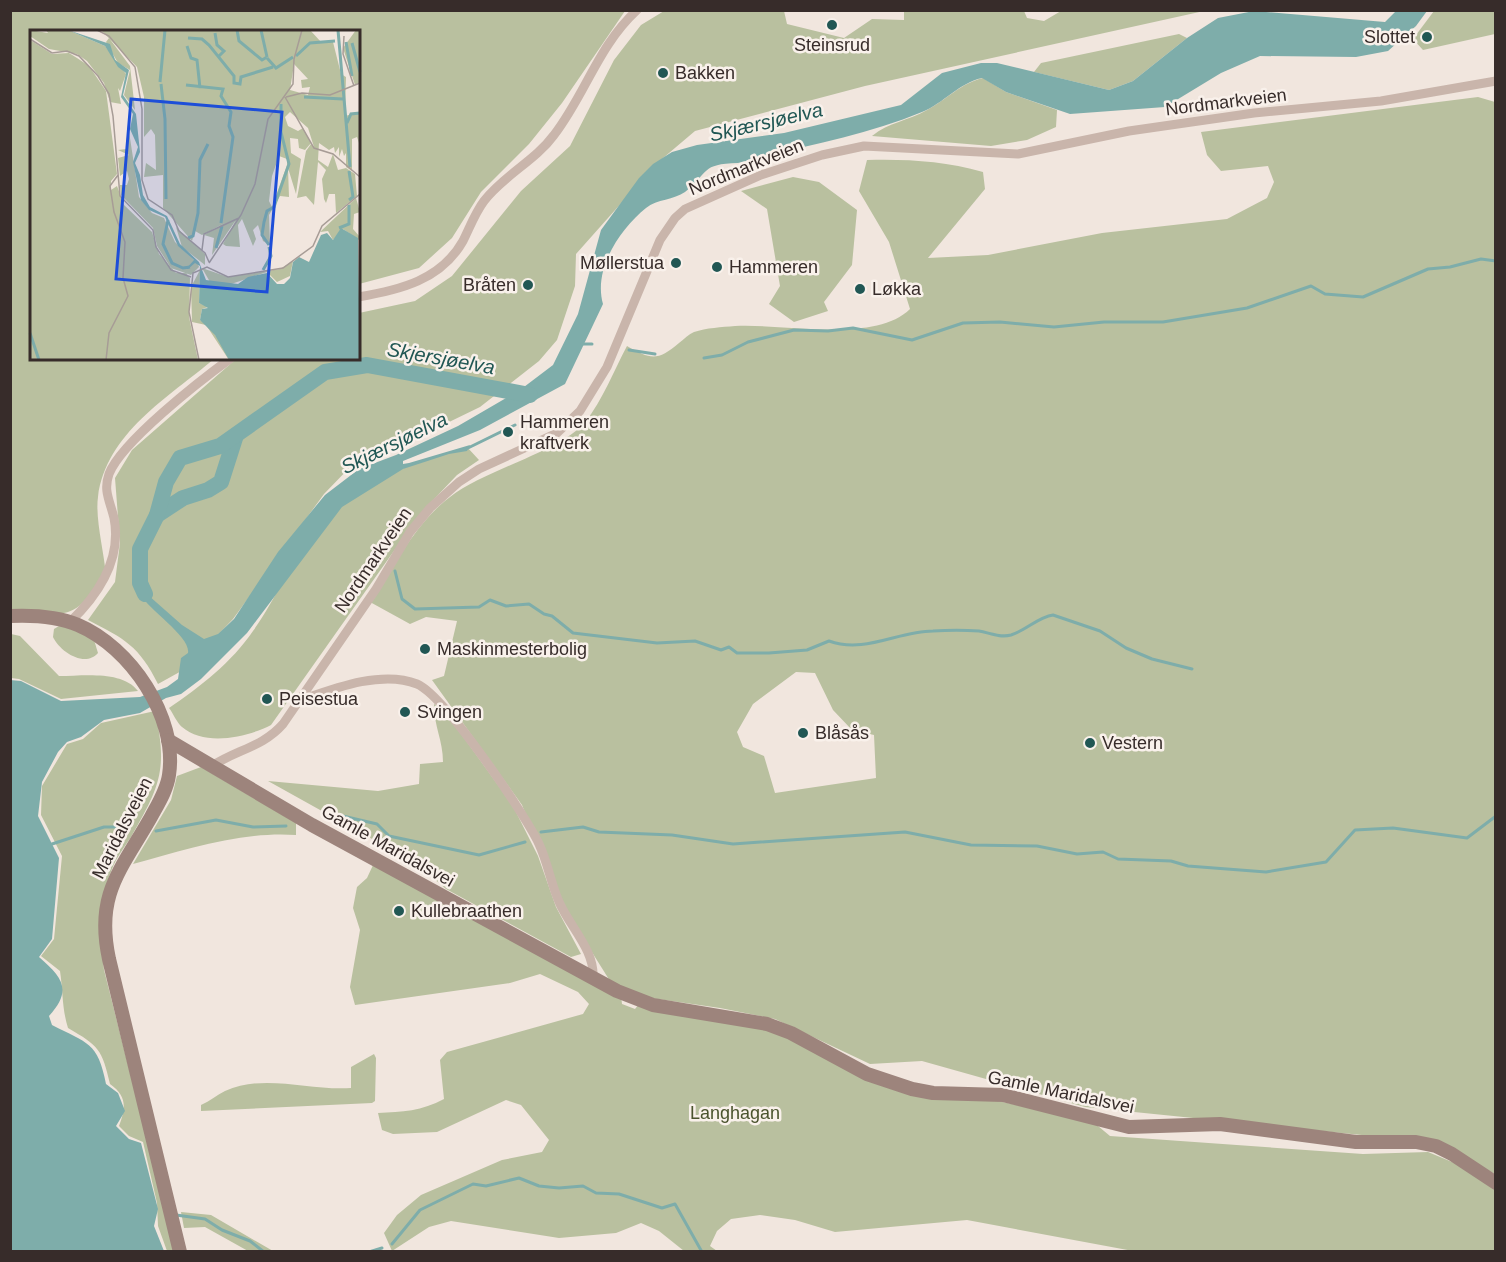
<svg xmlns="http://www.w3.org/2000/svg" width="1506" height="1262" viewBox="0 0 1506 1262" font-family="Arial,sans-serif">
  <rect width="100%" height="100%" fill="#f1e6de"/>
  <!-- green -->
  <g fill="#b9c09f" fill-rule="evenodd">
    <path d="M 11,11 L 625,11 L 562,103 L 529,144 L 481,192 L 452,238 L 419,268 L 359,284 L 358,32 L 32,32 L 32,358 L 214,359 C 169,397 106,433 98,497 C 95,518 104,552 106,575 C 96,588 82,610 64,613 C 52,616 26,609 11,610 Z"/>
    <path d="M 664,11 L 784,11 L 787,24 L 844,38 L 872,19 L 904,20 L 904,11 L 1024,11 L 1027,18 L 1044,21 L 1061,11 L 1204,11 L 865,86 L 695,131 L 656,164 L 576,254 L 575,286 L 557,340 L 539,361 L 480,407 L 445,424 L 383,444 L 354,463 L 324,494 L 233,619 L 185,669 L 158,684 C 139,646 125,639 88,620 L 115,582 L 120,543 L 115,478 L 132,450 L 236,359 L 358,358 L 359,313 L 415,301 L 452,276 L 521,191 L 570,146 L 614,60 L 641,25 Z"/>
    <polygon points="1434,11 1495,11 1495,34 1423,50 1413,39"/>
    <polygon points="1179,34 1187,38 1133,81 1109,90 1034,72 1041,63"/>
    <path d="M 983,78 L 1006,92 L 1057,110 L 1056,127 L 1027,140 L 991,146 L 872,136 C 889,122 908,121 927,110 C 946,100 961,83 983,78 Z"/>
    <path d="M 1478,97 L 1495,102 L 1495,1174 L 1431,1142 L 1085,1107 L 922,1061 L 870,1064 L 775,1019 L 720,1008 L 644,997 L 610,981 L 563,906 L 522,805 L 432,680 L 444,676 L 457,621 L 426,617 L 410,624 L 370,602 C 394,567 416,522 450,497 C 486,469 560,452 585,422 C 603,400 614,370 627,346 C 651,360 658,361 679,343 C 684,339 689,334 694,332 C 706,328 722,327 735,326 C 782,323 875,344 910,309 L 889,242 L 859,191 L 867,160 C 907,159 944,161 983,172 L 985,189 L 928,258 L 988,255 L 1102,233 L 1227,219 L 1267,198 L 1274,182 L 1268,166 L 1221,171 L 1207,155 L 1201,132 ZM 796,672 L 815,673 L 833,710 L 852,730 L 874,735 L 876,778 L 775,793 L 764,756 L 743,747 L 737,732 L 753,704 Z"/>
    <polygon points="793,177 819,182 857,210 852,265 824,302 828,311 794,322 769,304 780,286 767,209 741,191"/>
    <path d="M 467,447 L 479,460 L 457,475 L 420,514 L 271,725 C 248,737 205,747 182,727 C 177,723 173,713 169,708 C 200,687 232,662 253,631 C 276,599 294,555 319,526 C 357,481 413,463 467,447 Z"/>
    <path d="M 59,626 L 69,627 L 94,640 L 98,653 C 85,668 60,652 53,637 L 54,629 Z"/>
    <path d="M 11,634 L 20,636 L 59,676 C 83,676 122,670 138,691 L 61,699 L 19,679 L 11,678 Z"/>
    <path d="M 434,704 L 444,710 L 513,806 L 538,856 L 556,907 L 581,954 L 571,957 L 446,889 L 417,864 L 268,781 L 378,791 L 419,784 L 420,764 L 443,762 C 443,740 434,727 434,704 Z"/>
    <path d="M 155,711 C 168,770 160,786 131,837 C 124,848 116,858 112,869 C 98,901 100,937 104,970 L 175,1251 L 167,1251 L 158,1226 L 157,1203 L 143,1142 L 129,1136 L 119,1126 C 126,1108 127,1096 110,1084 C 102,1049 99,1046 68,1028 C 62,1009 63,991 60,971 L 41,956 L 54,939 L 62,856 L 41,815 L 42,786 L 67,744 L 83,739 L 101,723 Z"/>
    <path d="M 201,767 L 296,823 L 296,835 C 242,831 184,850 133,864 L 171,800 L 177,776 Z"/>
    <path d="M 374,863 L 621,996 L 622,1004 L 635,1009 L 643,999 L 768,1025 L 860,1072 L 1092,1121 L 1110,1136 L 1363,1154 L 1428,1152 L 1469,1169 L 1495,1185 L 1495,1251 L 1133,1251 L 967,1220 L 835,1232 L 795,1220 L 760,1215 L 731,1219 L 717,1231 L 710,1246 L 717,1251 L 684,1251 L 659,1231 L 641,1223 L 616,1233 L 559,1238 L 451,1221 L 429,1227 L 392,1251 L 384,1233 L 397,1215 L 421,1195 L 502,1160 L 542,1152 L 549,1140 L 521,1105 L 506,1100 L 437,1132 L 393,1134 L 382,1130 L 378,1113 C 402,1112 422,1111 444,1099 L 440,1060 L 447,1052 L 583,1014 L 589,1004 L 578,992 L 540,974 L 510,983 L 355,1005 L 350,987 L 360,930 L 353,908 L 357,887 L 367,878 Z"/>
    <path d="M 374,1054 L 376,1058 L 375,1101 L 372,1103 L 201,1111 L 201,1105 C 210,1101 217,1095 225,1091 C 264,1073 310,1091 351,1088 L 351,1067 Z"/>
    <polygon points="181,1212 211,1215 273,1251 248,1251 205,1227 184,1228"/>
  </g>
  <!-- water -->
  <path fill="#7eadaa" d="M 1254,11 L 1385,22 L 1396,11 L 1427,11 L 1416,26 L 1388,51 L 1356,57 L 1260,56 L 1221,73 L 1165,107 L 1070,114 L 1006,92 L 982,78 C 959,83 944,103 922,112 C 864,136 799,147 738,163 C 700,164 710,172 685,192 C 674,200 657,199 646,208 C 620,229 593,269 603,304 L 565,384 L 480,430 L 403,461 L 403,464 L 409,463 L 470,445 L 467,451 L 449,454 L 403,469 L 342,507 L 247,633 L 201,679 L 181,694 L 166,698 L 140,713 L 104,720 L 81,737 L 67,742 L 58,752 L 42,782 L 38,816 L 59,858 L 52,939 L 39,957 C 62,977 73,990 49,1016 L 52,1025 C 87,1043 98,1042 106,1084 L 118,1093 L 125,1111 L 116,1126 L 129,1139 L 141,1143 L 158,1209 L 154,1226 L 164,1251 L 11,1251 L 10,680 L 21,681 L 61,701 L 140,697 L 167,687 L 178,679 L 181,658 L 188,653 C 191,637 149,610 140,594 C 137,588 136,581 135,575 L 143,573 L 148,595 L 182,625 L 204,639 L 218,634 L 234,619 L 278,552 L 325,495 L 359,469 L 396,455 L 458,426 L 520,390 L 553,365 L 578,314 L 601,230 L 639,178 L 653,164 L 672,152 L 697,145 L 784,133 L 901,105 L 942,73 L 981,63 L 997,63 L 1109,90 L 1133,81 L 1187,38 L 1218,18 Z"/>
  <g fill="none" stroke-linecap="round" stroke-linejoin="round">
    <!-- stream -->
    <g stroke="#7eadaa" stroke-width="3">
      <polyline points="582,344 592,344"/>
      <polyline points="629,350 655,354"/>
      <polyline points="704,358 722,355 748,342 794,330 828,331 853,328 912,340 963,323 1000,322 1054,327 1104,322 1163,322 1247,308 1311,286 1325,294 1363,297 1428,269 1450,267 1481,259 1496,261"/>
      <polyline points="468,448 515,425"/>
      <path d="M 395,571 L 402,599 L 415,609 L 479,607 L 490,600 L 506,606 L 529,604 L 544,614 L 552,616 L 573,633 L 657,643 L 695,641 L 721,650 L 729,647 L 737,653 L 769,653 L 807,650 L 829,641 C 865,654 898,631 933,631 C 948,630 965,630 979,631 C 990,633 1000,638 1011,635 C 1027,630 1038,617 1053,615 L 1100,631 L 1126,648 L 1152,659 L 1192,669"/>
      <polyline points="330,813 377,824 389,836 479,855 525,842"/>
      <polyline points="156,831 216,820 253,827 286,826"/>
      <polyline points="541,832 583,827 599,832 672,835 733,844 905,832 971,845 1037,846 1077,854 1103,852 1118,859 1171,861 1188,866 1266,872 1326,862 1355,830 1393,828 1467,838 1496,816"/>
      <polyline points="52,844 104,827 124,827"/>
      <polyline points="176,1215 205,1219 222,1230 250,1241 264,1252"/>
      <polyline points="392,1244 420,1210 473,1184 486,1186 519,1178 539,1186 559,1188 583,1186 596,1193 619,1194 662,1208 675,1204 702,1252"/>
      <polyline points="369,1252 382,1248"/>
    </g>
    <!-- river -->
    <g stroke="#7eadaa" stroke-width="16">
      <polyline points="157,515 183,498 208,490 221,482 236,435"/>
      <polyline points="145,594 140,583 140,549 157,515 166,482 180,458 220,446 325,372 367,365 530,395"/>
    </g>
    <!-- street -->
    <g stroke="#c9b5ab" stroke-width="9">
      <path d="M 358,297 C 400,290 441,280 463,241 C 470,227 475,213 484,201 C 504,175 535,161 554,135 C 585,95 598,46 637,10"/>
      <path d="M 70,622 C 98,595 122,559 114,518 C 110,501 103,491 109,474 C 121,442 201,380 231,358"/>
      <path d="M 301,700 C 335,688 382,670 417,684 C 444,695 525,814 539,844 C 548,863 551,885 560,904 C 571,928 595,951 593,978"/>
      <path d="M 212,766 C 236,750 263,747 283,724 L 376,589 L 410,532 L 430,508 L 459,482 L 479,469 L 557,433 L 580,411 L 607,367 L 660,240 L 675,218 L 685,209 L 761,175 L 822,155 L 864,146 L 1018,154 L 1129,131 L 1254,113 L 1381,101 L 1496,81"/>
    </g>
    <!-- secondary -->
    <g stroke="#9d847c" stroke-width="14">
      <path d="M 10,616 C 33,615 57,616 78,625 C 130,647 178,717 169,775 C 167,790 158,804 151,817 C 121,870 95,894 109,959 L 180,1252"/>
      <polyline points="168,740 312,825 617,991 653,1005 767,1024 791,1033 867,1074 912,1089 933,1093 1003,1095 1129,1127 1220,1124 1356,1142 1416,1142 1436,1146 1452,1154 1496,1183"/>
    </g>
  </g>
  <!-- markers -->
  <g fill="#215754" stroke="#f9f1eb" stroke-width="2">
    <circle cx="832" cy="25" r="6"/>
    <circle cx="1427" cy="37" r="6"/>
    <circle cx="663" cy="73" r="6"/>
    <circle cx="676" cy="263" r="6"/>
    <circle cx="717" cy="267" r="6"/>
    <circle cx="528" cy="285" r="6"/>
    <circle cx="860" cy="289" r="6"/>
    <circle cx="508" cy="432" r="6"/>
    <circle cx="425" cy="649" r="6"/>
    <circle cx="267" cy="699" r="6"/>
    <circle cx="405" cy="712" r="6"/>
    <circle cx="803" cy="733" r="6"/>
    <circle cx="1090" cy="743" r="6"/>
    <circle cx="399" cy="911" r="6"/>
  </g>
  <g text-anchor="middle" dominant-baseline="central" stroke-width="5" stroke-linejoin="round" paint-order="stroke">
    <!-- poi labels -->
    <g font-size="18" fill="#372c2a" stroke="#f9f1eb" text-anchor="start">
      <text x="1415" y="37" text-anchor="end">Slottet</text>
      <text x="832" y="45" text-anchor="middle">Steinsrud</text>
      <text x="675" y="73">Bakken</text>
      <text x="664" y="263" text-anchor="end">Møllerstua</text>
      <text x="729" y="267">Hammeren</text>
      <text x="516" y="285" text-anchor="end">Bråten</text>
      <text x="872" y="289">Løkka</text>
      <text x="520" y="422">Hammeren<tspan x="520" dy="21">kraftverk</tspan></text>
      <text x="437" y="649">Maskinmesterbolig</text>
      <text x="279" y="699">Peisestua</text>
      <text x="417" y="712">Svingen</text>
      <text x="815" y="733">Blåsås</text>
      <text x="1102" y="743">Vestern</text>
      <text x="411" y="911">Kullebraathen</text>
    </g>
    <!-- street labels -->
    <g font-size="18" fill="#372c2a" stroke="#f9f1eb">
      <text transform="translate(1226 102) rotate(-7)">Nordmarkveien</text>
      <text transform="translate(746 167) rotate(-22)">Nordmarkveien</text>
      <text transform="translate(373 560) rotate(-56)">Nordmarkveien</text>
      <text transform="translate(122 828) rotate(-63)">Maridalsveien</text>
      <text transform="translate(388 846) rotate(29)">Gamle Maridalsvei</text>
      <text transform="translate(1061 1092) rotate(12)">Gamle Maridalsvei</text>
    </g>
    <!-- park labels -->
    <g font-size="18" fill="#4b542e" stroke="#f9f1eb">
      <text x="735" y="1113">Langhagan</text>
    </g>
    <!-- water labels -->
    <g font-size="20" font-style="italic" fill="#215754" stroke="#f9f1eb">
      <text transform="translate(766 122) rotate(-13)">Skjærsjøelva</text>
      <text transform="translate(441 358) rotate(10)">Skjersjøelva</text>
      <text transform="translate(394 443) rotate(-26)">Skjærsjøelva</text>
    </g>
  </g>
  <!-- overview -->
  <g transform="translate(30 30)">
    <rect width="330" height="330" fill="#f1e6de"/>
    <path d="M 0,0 L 18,3 L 16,0 L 38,0 L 75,16 L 96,44 L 90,61 L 88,58 L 91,74 L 80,72 L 74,53 L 57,31 L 47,24 L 19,19 L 0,6 ZM 71,0 L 280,0 L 291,12 L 303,12 L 311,44 L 316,47 L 315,86 L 330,82 L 330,116 L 327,107 L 322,109 L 322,141 L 316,137 L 316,123 L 314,126 L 312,119 L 309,127 L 309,117 L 305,123 L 304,117 L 299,120 L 289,113 L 288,130 L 298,137 L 303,124 L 308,140 L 316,138 L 325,144 L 327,166 L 306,183 L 305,164 L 299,164 L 296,173 L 294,169 L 292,149 L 296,140 L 288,132 L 284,175 L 276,166 L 267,168 L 276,121 L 281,114 L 284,117 L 278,98 L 260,82 L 255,87 L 258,96 L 268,101 L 273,98 L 281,113 L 275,120 L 269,118 L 268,109 L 260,108 L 261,123 L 271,129 L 266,164 L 258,138 L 259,167 L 250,166 L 239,185 L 240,215 L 233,211 L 228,195 L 223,200 L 226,209 L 223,216 L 212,189 L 208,195 L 210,217 L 196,216 L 193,214 L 206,190 L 182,225 L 184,208 L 174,205 L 195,193 L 172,205 L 165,201 L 162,211 L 133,178 L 133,145 L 114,147 L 116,133 L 126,140 L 125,105 L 121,99 L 114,107 L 114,67 L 107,37 ZM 264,34 L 278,49 L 271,50 L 272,58 L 280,57 L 278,65 L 260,60 ZM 249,126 L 257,129 L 257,135 L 242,177 L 239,171 L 242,146 ZM 326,0 L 330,0 L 330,52 L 325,55 L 313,18 ZM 79,8 L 100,36 L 105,80 L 94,65 L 100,40 L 88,33 L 76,12 ZM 0,10 L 22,24 L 39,23 L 47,28 L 59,36 L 76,61 L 87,144 L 81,151 L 81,160 L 87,156 L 94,175 L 122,202 L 129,224 L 146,243 L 156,243 L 160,248 L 159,287 L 168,330 L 0,330 ZM 98,95 L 109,167 L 122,183 L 134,188 L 145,212 L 168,234 L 169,237 L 161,245 L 141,238 L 127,216 L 123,198 L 91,165 L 90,155 L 97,155 L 99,149 L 97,141 L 90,146 L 88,128 L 99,125 L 88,120 L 96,119 ZM 326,168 L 330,182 L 324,184 L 323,199 L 330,207 L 330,221 L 329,210 L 313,199 L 303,210 L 298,201 L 290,202 ZM 146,197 L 175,224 L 175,235 L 152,217 ZM 263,231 L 260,246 L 247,252 L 237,242 L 201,254 L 180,252 L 172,238 L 198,247 L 250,239 ZM 170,240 L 169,273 L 178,277 L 172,279 L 170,290 L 176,293 L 190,311 L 199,330 L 176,295 L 162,292 L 161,257 Z" fill="#b9c09f" fill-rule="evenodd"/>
    <path d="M 38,0 L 80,14 L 85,30 L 99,40 L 93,65 L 106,84 L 110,122 L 105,133 L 110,145 L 113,165 L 120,177 L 137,186 L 150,214 L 169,232 L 176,250 L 208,254 L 218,247 L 237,243 L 247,254 L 254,254 L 260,248 L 263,232 L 269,227 L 279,232 L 291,205 L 297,203 L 303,210 L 311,198 L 328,208 L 330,330 L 199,330 L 185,305 L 170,290 L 172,279 L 178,278 L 169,273 L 170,236 L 165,233 L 158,239 L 156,239 L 164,230 L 148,216 L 135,187 L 119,180 L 111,170 L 103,132 L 108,117 L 100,99 L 103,84 L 91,67 L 96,43 L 88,37 L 75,16 Z" fill="#7eadaa"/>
    <path fill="none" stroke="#7eadaa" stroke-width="3" d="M 207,0 L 209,11 L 232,30 L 237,27M 231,0 L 237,27M 308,0 L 320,137M 185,3 L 187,15 L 194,21 L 189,26M 158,8 L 172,9 L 179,15 L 204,46 L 204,53 L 210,54 L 211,47 L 243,37M 316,12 L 322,46M 322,13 L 330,42M 157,16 L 161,28 L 167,30 L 170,58M 266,26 L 280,13 L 305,11M 237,28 L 246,38 L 263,27M 130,52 L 135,0M 131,54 L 135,89 L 136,169M 156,55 L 193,59 L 191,66 L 201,82 L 199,96 L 203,107 L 191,193M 274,67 L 313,69M 317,93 L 321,84 L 330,83M 319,170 L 323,167 L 319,141M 138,190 L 133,214 L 142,233 L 153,238 L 160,237M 309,198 L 319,194 L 319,175M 158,208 L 163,206 L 168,183 L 170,130 L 178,114M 239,215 L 232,205 L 234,192 L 237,181 L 244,177 L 259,134 L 251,102 L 251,74M 186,218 L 192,196M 233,240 L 241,226 L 239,217M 0,303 L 9,330"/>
    <path fill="none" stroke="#a79c96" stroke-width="1.5" d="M 67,0 L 79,6 L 105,37 L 112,79 L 112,150 L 118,169 L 142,185 L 149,201 L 175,223 L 179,232M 314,6 L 313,24 L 324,56M 0,9 L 22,23 L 37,21 L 49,26 L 68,46 L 79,64 L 83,86 L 90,166 L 123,200 L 126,217 L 141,240 L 161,247M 255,67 L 284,118 L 303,124 L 330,147M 256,67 L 272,63 L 300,65 L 330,53M 172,220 L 174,204 L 209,188M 179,233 L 211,185 L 225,154 L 238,89 L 263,54 L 264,29 L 272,0M 76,330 L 79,303 L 98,266 L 93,248 L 95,212 L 84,182 L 80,156 L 88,145M 169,330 L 159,282 L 163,243 L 177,237 L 198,247 L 253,238 L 283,216 L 292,196 L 330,164"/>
    <path fill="#1d4ed8" fill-opacity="0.15" stroke="#1d4ed8" stroke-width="3" d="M 101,69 L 252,82 L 237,262 L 86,249 Z"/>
    <rect width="330" height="330" fill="none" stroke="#372c2a" stroke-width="3"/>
  </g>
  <!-- border -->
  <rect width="1506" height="1262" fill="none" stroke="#372c2a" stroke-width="24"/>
</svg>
